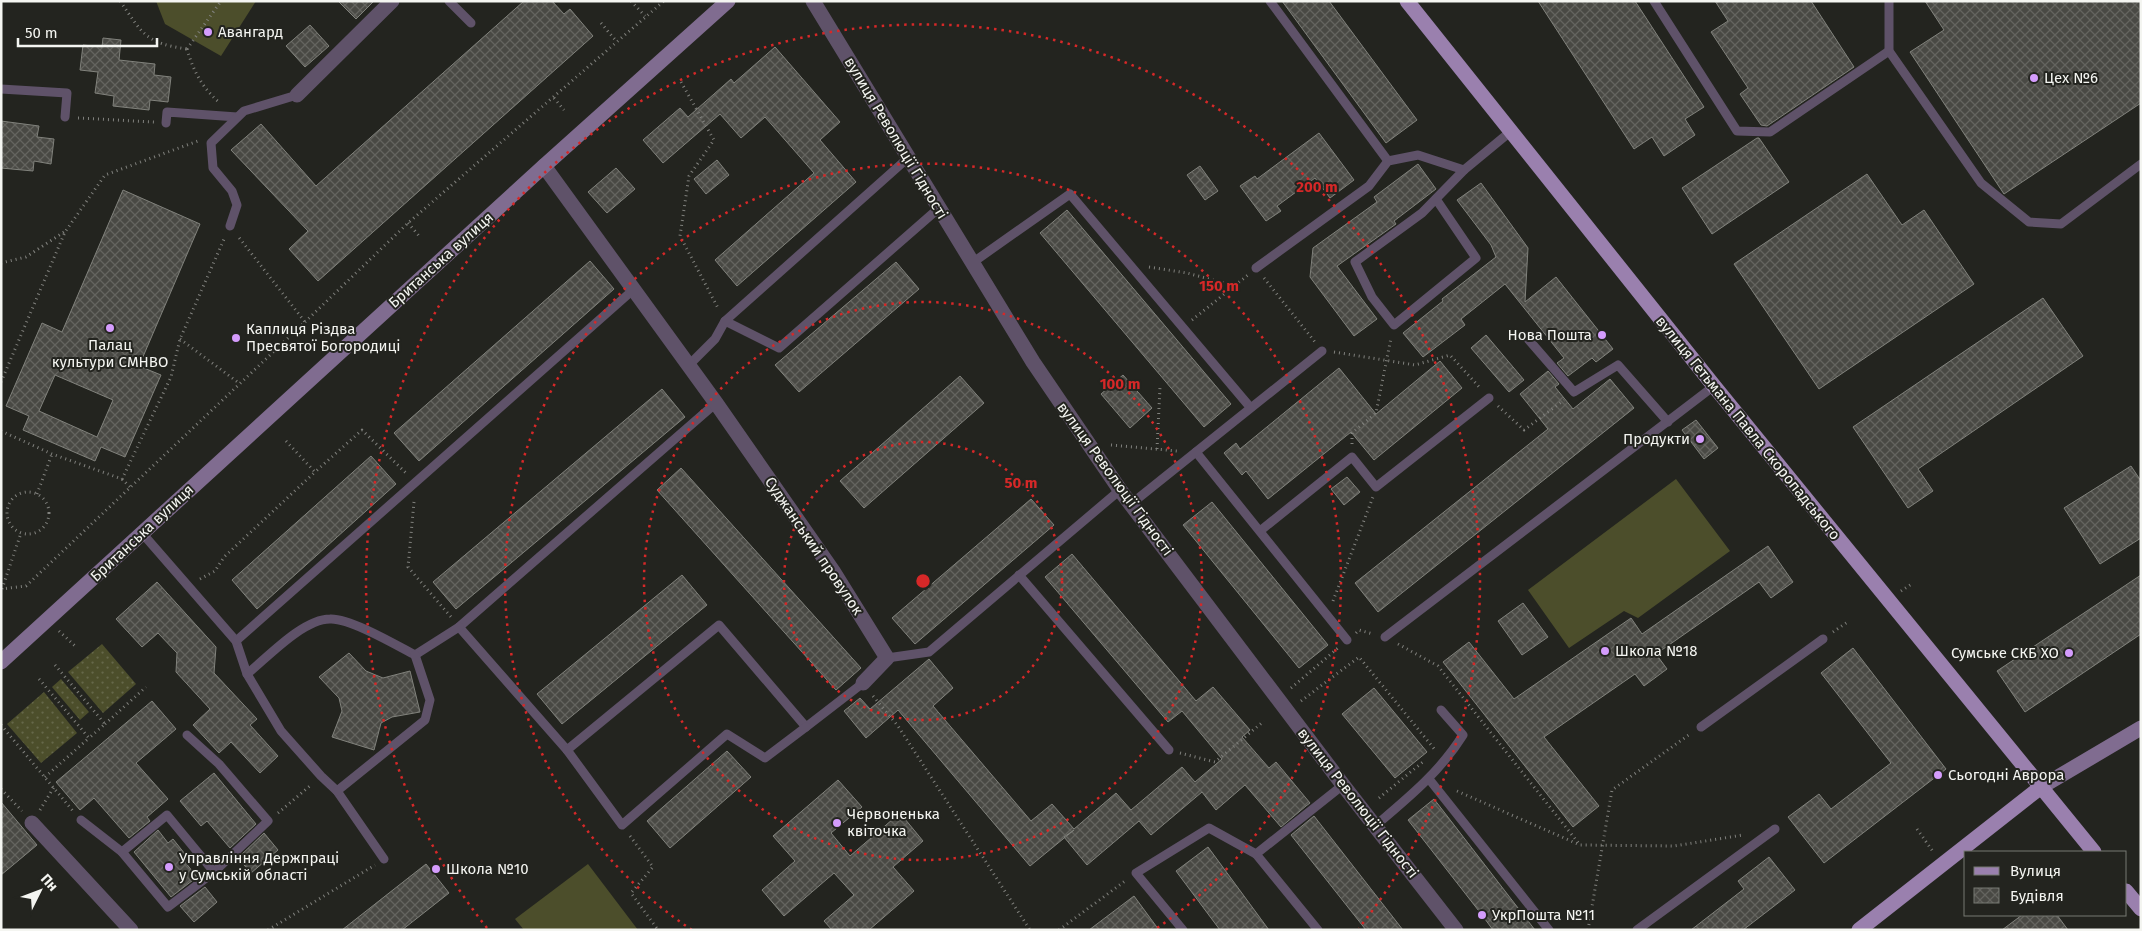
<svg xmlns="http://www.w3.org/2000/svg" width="2142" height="931" viewBox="0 0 2142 931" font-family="'Fira Sans',sans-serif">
  <defs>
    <pattern id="grass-dots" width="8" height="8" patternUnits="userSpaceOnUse" patternTransform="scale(1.25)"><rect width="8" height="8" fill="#4c4e2b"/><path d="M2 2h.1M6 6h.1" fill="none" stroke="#66684a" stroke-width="1.8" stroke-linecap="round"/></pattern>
    <pattern id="building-cross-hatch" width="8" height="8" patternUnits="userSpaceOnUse" patternTransform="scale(1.25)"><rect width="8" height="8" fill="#494944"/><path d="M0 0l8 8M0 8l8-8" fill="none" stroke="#64645f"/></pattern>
  </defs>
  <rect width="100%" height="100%" fill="#23241f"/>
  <!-- grass -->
  <g fill="url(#grass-dots)">
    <polygon points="102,644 136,684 103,713 68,672"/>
    <polygon points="61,679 89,712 80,720 52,687"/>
    <polygon points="44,692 77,733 41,763 7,724"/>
  </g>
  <!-- garden -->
  <g fill="#4c4e2b">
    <polygon points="156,1 256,1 221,56 165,24"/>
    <polygon points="1676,479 1730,551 1638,618 1624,611 1569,648 1528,590"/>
    <polygon points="588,864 638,930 524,930 515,919"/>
  </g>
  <!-- building -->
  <g fill="url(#building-cross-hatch)" stroke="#81827c" fill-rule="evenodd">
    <polygon points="338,1 374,1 356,19"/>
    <polygon points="524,1 552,1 564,14 570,9 593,36 318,281 289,249 308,231 231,150 261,124 316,186"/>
    <polygon points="1282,1 1329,1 1417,120 1386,143"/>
    <polygon points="1538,1 1635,1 1704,107 1685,119 1695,135 1664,156 1652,137 1634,149"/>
    <polygon points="1715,1 1811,1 1854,67 1767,126 1761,125 1740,94 1748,88 1711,32 1728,21"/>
    <polygon points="1925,1 2141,1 2141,103 2004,194 1910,52 1944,30"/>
    <polygon points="310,25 329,46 305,67 286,46"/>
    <polygon points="103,38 121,40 119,60 155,64 154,75 171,77 168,102 150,100 149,110 113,106 114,96 95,93 98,72 80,70 83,45 102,47"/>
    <polygon points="775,47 840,122 820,140 856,182 737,286 715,260 814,173 765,117 741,138 720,114 663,163 643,140 680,108 688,117 731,79 734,83"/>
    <polygon points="1,121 39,126 37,137 54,139 51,164 34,161 33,171 1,168"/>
    <polygon points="1319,133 1354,180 1330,198 1315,178 1277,206 1281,211 1266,221 1240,186 1255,176 1257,179"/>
    <polygon points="1757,138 1759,138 1789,182 1712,234 1682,188"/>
    <polygon points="717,160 729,175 706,194 694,179"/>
    <polygon points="1418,164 1436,189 1394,221 1396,224 1337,266 1377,319 1354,336 1310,277 1313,248 1377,202 1374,197"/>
    <polygon points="1200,166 1218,191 1205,200 1187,175"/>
    <polygon points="616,168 635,189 607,213 588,192"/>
    <polygon points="1867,174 1902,225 1924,210 1974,284 1819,389 1734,264"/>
    <polygon points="1481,183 1528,248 1525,302 1556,277 1613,349 1596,362 1592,358 1568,376 1557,363 1564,358 1505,284 1461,319 1465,325 1423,357 1403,333 1443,301 1442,299 1496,257 1491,245 1457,200"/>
    <path d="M 123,190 L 200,224 L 139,366 L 161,375 L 125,457 L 101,447 L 95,461 L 23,430 L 29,416 L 6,406 L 42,323 L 62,332 ZM 55,375 L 113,400 L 97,437 L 39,411 Z"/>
    <polygon points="1067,210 1231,404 1204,427 1040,233"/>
    <polygon points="590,261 614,289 419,461 394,433"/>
    <polygon points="896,262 919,289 799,392 775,365"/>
    <polygon points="2043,298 2083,356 1918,469 1933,491 1908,508 1853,427"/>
    <polygon points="1486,335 1524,380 1509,392 1471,348"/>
    <polygon points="1440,361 1462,388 1374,460 1351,432 1268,499 1246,471 1242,475 1224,453 1236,443 1240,449 1339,368 1376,414"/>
    <polygon points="1548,371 1559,384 1555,387 1573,409 1610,379 1634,408 1378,612 1355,583 1548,429 1520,394"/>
    <polygon points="1123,375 1152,408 1130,428 1101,394"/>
    <polygon points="960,376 984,403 864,508 840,481"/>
    <polygon points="662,389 685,417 456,609 433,582"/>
    <polygon points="1696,420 1718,448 1704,459 1682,430"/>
    <polygon points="371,456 396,484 257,609 232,580"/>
    <polygon points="2131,466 2141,481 2141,538 2100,564 2064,508"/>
    <polygon points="681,468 861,668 836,690 657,490"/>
    <polygon points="1347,477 1360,492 1344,505 1331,489"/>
    <polygon points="1031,499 1054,525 915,644 892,618"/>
    <polygon points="1212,502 1328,645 1299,668 1183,525"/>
    <polygon points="1768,546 1793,582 1771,598 1759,582 1656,654 1667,669 1644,686 1635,674 1544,737 1599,806 1573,827 1443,662 1469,642 1514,699 1631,618 1642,634"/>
    <polygon points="1072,554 1196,701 1213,687 1250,730 1242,737 1269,768 1276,762 1310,803 1306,806 1281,827 1245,785 1216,810 1202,792 1151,835 1139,821 1087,865 1064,837 1074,830 1030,866 898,710 866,738 844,711 860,698 870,709 929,659 953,688 933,706 1031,821 1052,804 1074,829 1116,793 1131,810 1182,767 1195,782 1222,759 1182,711 1168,722 1045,577"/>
    <polygon points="682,575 707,605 562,724 537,694"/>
    <polygon points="2141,575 2141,634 2025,712 1997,671"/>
    <polygon points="157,582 216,647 214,673 257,719 250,725 278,756 260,773 231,742 219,753 193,725 210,709 176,672 177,653 158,633 142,647 116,619"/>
    <polygon points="1523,603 1548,637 1522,655 1498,621"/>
    <polygon points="1853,648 1946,769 1824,863 1788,817 1819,794 1831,809 1891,763 1821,673"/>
    <polygon points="349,653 366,671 383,678 410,671 420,712 392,717 381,723 374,750 332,737 342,711 339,698 319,677"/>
    <polygon points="1374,688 1427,752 1395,778 1342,714"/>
    <polygon points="152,701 176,729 136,763 168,799 147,817 150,821 129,838 94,798 80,810 56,782"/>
    <polygon points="727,751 751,777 670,848 647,821"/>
    <polygon points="214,773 256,824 230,848 207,821 201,826 180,801"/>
    <polygon points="838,780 862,807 831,833 850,856 900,813 923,841 893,867 914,891 869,930 832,930 824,921 854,895 834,873 784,916 762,890 795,861 773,836"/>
    <polygon points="1434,799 1535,930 1493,930 1482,915 1408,820"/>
    <polygon points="1,802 37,845 1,875"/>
    <polygon points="1314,816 1403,930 1366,930 1291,835"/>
    <polygon points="158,830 168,843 173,839 189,859 185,862 197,877 171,897 134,852"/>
    <polygon points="264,833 278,850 251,873 238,858"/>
    <polygon points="1208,847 1269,930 1220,930 1176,871"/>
    <polygon points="1769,857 1795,890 1743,930 1691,930 1744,889 1738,881"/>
    <polygon points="426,864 449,893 402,930 342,930"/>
    <polygon points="205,887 217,902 194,922 180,906"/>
    <polygon points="1134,896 1159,930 1089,930"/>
    <polygon points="2022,915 2057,915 2068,930 2002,930"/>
  </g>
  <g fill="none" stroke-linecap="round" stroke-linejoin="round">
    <!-- path -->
    <g stroke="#80817d" stroke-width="3" stroke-dasharray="1 4" stroke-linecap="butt">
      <path d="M 120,1 C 143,34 145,43 187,49"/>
      <polyline points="631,1 645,16"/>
      <polyline points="601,23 617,42"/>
      <path d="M 187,49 C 193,70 202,88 220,103"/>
      <polyline points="187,49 221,1"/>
      <polyline points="681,82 714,140 689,176 680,236 719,310"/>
      <polyline points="554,98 564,110"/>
      <polyline points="78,118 154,122"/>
      <polyline points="408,223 420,237"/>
      <polyline points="1,263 26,257 64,232"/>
      <polyline points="1149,267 1187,273 1235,286"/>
      <polyline points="1264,278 1315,342"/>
      <polyline points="1192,320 1248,275"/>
      <polyline points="305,322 408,223 664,1"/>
      <polyline points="180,339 239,383"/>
      <polyline points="1334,352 1415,365 1450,355 1481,389"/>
      <polyline points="1,382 65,232 105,175 198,141"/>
      <polyline points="1498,406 1524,430 1564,400"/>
      <polyline points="1,431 52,454 122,479 171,377 180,339 225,237"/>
      <polyline points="286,441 315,472 362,430 407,474"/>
      <polyline points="1352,444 1352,433 1376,413 1391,338"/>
      <polyline points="1111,445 1177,451"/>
      <polyline points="1157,449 1160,387"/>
      <polyline points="122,479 130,487"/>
      <circle cx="28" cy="513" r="21"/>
      <polyline points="37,494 52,454"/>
      <polyline points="414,502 408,567 451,617"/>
      <polyline points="200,579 215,571 224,557 315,472"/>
      <polyline points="1,589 26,586 305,322 237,235"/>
      <polyline points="2,589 21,533"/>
      <polyline points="1901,591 1913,583"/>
      <polyline points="1333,601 1373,497"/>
      <polyline points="59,631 75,646"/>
      <polyline points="1833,632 1849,621"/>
      <polyline points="1356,633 1359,630 1373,634"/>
      <polyline points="1398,644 1438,666 1580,845"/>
      <polyline points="39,679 89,738 105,724 55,665"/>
      <polyline points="1291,688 1338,648"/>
      <polyline points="873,696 898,726 1030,930"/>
      <polyline points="1301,701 1359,657 1436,751"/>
      <polyline points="105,724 146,687"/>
      <polyline points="1,725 73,811"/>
      <polyline points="1180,753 1215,762 1264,721"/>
      <polyline points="45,777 89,738"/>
      <polyline points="1,789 22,811"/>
      <polyline points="1457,791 1580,845 1674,846 1743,835"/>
      <polyline points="1379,798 1424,761"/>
      <polyline points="40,810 54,787"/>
      <polyline points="278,813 311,785"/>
      <polyline points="1917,829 1934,853"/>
      <polyline points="630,836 653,867 631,893 658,930"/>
      <polyline points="268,930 375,865"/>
      <polyline points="1059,930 1125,881"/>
      <polyline points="1588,930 1612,790 1690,734"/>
    </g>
    <!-- service -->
    <g stroke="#5f5269" stroke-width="9">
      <polyline points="449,1 471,23"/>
      <polyline points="1270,1 1388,161"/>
      <polyline points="1654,1 1737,131 1770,132 1889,51"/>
      <polyline points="1889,1 1889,51 1981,183 2029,222 2061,224 2141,164"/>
      <polyline points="1,89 67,93 65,117"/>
      <polyline points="166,123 167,112 237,117"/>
      <polyline points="1436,199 1476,258 1394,325 1372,297 1355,262 1422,213 1464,170"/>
      <polyline points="230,226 237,205 232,191 213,168 211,143 244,111 297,95"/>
      <polyline points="972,263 1070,194 1250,407"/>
      <polyline points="1256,268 1369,186 1388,161 1418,155 1464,170 1510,132"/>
      <polyline points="725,321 779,348 939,208"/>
      <polyline points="1528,339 1574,392 1618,365 1668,422"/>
      <polyline points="689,365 715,339 725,321 909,157"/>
      <polyline points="716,403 459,627 567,750 719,625 806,727 863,683"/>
      <polyline points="1196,452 1347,640"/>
      <polyline points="1131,504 1322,351"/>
      <polyline points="1260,531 1352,457 1376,487 1489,398"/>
      <polyline points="142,533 236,641 247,674 281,731 321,776 337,791 384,859"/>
      <polyline points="1019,575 1169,750"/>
      <polyline points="1385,637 1714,386"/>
      <polyline points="236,641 633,290"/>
      <polyline points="887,658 929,652 1120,490"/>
      <path d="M 247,674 C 268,657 303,619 330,619 C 350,618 396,645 415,655 L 459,627"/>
      <polyline points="1701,727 1823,639"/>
      <polyline points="567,750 622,825 727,734 765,758 806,727"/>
      <polyline points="1429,779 1549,930"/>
      <polyline points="337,791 425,720 430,700 415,655"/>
      <polyline points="81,820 122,852 167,815 214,872 268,821 219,764 187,735"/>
      <path d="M 1375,826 C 1408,798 1440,772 1463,735 L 1441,710"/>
      <polyline points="122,852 168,907 214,872"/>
      <polyline points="1256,854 1318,930"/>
      <polyline points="1183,930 1136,873 1209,828 1256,854 1343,785"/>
      <polyline points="1637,930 1775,829"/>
    </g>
    <!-- minor -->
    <g stroke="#5f5269" stroke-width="15">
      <polyline points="813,1 1033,362 1120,490 1343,785 1456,930"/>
      <polyline points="297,95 392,1"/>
      <polyline points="544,166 716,403 833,571 887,658 863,683"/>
      <polyline points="32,823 131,930"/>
    </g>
    <!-- secondary -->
    <g stroke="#806c90" stroke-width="15">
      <polyline points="1,662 544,166 728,1"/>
      <polyline points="2041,787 2141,728"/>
    </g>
    <!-- primary -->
    <g stroke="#9a80ae" stroke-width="15">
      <polyline points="1407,1 1714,386 2094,852"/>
      <polyline points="2126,891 2141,909"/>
      <polyline points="1859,930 2041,787"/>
    </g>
  </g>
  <!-- distance rings -->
  <g fill="none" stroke="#d62828" stroke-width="2.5" stroke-dasharray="2.5 5">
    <circle cx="923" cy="581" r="139"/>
    <circle cx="923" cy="581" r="279"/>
    <path d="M692 930A418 418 0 1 1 1154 930"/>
    <path d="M487 928A557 557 0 1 1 1359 928"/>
  </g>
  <!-- markers -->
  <g fill="#d49cfc" stroke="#23241f" stroke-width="2">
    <circle cx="208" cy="32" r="5"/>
    <circle cx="2034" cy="78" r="5"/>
    <circle cx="110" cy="328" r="5"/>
    <circle cx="1602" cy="335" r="5"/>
    <circle cx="236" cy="338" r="5"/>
    <circle cx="1700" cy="439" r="5"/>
    <circle cx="1605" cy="651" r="5"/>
    <circle cx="2069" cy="653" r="5"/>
    <circle cx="1938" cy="775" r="5"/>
    <circle cx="837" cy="823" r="5"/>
    <circle cx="169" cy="867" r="5"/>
    <circle cx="436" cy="869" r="5"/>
    <circle cx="1482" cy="915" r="5"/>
  </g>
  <g text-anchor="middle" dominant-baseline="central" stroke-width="4" stroke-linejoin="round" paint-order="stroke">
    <!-- poi labels -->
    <g font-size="15" fill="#f4f5f1" stroke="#23241f" text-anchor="start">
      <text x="218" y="32">Авангард</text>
      <text x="2044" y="78">Цех №6</text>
      <text x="246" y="329">Каплиця Різдва<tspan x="246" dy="17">Пресвятої Богородиці</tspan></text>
      <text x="1592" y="335" text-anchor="end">Нова Пошта</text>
      <text x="110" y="345" text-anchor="middle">Палац<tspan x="110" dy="17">культури СМНВО</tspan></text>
      <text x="1690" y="439" text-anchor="end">Продукти</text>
      <text x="1615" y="651">Школа №18</text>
      <text x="2059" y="653" text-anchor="end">Сумське СКБ ХО</text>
      <text x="1948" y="775">Сьогодні Аврора</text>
      <text x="847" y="814">Червоненька<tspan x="847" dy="17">квіточка</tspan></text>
      <text x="179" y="858">Управління Держпраці<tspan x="179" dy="17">у Сумській області</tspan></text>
      <text x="446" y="869">Школа №10</text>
      <text x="1492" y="915">УкрПошта №11</text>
    </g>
    <!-- street labels -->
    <g font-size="15" fill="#f4f5f1" stroke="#23241f">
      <text transform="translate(896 138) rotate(59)">вулиця Революції Гідності</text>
      <text transform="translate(441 260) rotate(-42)">Британська вулиця</text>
      <text transform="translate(1748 428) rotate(51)">вулиця Гетьмана Павла Скоропадського</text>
      <text transform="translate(1115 479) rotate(54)">вулиця Революції Гідності</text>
      <text transform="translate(142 533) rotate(-43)">Британська вулиця</text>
      <text transform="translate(814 546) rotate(56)">Суджанський провулок</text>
      <text transform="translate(1358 803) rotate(52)">вулиця Революції Гідності</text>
    </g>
  </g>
  <circle cx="923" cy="581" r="8" fill="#d62828" stroke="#23241f" stroke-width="2.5"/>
  <g font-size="15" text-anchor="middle" font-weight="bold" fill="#d62828" stroke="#23241f" stroke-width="4" stroke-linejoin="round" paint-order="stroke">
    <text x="1317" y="192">200 m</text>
    <text x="1219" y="291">150 m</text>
    <text x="1120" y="389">100 m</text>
    <text x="1021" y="488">50 m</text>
  </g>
  <!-- border -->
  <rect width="2142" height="931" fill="none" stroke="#f4f5f1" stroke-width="5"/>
  <!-- legend -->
  <rect x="1964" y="851" width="162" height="65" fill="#23241f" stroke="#777873"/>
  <rect x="1974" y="867" width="25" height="8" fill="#9a80ae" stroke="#777873"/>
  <text x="2010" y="876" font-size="15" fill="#f4f5f1">Вулиця</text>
  <rect x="1974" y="888" width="25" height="15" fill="url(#building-cross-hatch)" stroke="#777873"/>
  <text x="2010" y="901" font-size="15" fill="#f4f5f1">Будівля</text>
  <!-- north arrow -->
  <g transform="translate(40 891) rotate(48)" stroke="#23241f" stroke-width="4" paint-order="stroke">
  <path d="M0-4L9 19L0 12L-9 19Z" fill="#f4f5f1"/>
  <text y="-8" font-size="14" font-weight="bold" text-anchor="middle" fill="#f4f5f1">Пн</text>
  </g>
  <!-- scale -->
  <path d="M18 38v8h139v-8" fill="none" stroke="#f4f5f1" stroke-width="2.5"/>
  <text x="25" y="38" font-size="15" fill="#f4f5f1" stroke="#23241f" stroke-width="4" paint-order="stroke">50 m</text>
</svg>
